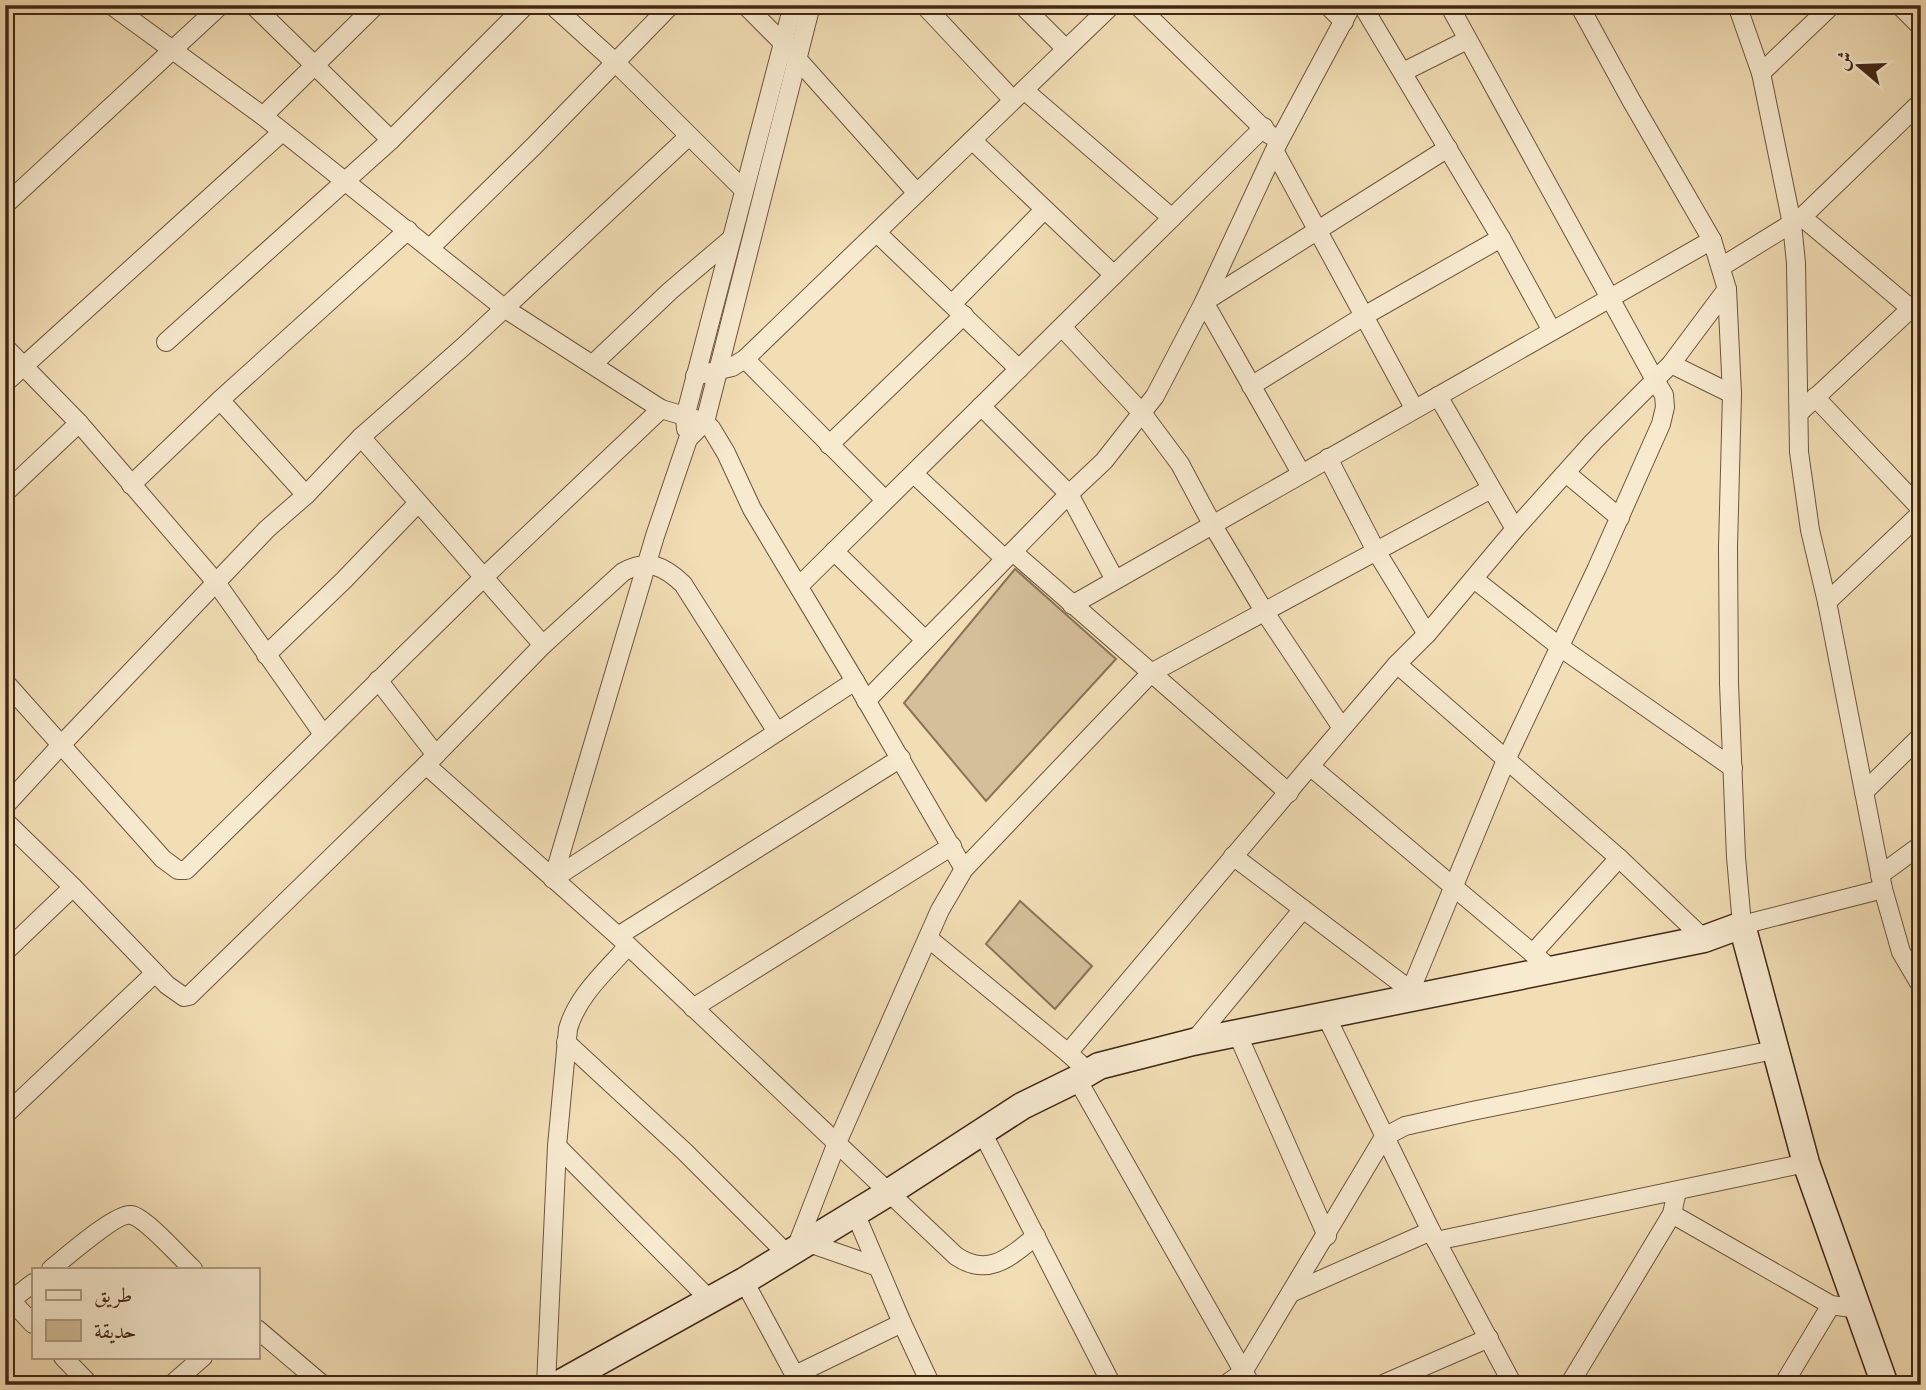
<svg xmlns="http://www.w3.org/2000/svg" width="1926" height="1390" viewBox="0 0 1926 1390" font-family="'EB Garamond',Amiri,serif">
  <rect width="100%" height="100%" fill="#f2deb5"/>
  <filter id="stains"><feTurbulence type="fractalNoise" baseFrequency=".00286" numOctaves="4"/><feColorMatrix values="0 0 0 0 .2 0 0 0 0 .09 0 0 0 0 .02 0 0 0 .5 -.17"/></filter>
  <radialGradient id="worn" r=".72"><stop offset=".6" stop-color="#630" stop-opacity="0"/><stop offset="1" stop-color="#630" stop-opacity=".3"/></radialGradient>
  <!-- green -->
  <g fill="#d4bf9a" stroke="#8a7358" stroke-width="2">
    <polygon points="1015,569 1116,659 986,801 904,703"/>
    <polygon points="1020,901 1092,966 1055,1009 986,944"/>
  </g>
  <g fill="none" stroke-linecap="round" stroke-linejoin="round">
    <!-- street casing -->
    <g stroke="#6d553e" stroke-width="20">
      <g id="street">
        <polyline points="111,5 263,116 504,308 661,409 705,422 711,428 726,453 752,509 855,681 964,869"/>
        <polyline points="253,5 391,140"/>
        <polyline points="552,5 616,63 744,190"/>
        <polyline points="745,5 783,43 917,193"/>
        <polyline points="924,5 1013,100"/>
        <polyline points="1022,5 1066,49"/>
        <polyline points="1137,5 1270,135"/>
        <polyline points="1327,5 1344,22"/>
        <polyline points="1362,5 1501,238 1552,331"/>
        <polyline points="1579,5 1631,100 1712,240 1727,289 1732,394 1728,547 1729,684 1736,857 1742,925 1883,889"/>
        <polyline points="1737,5 1761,73 1792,224 1796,263 1799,452 1810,530 1827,602 1883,889 1901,952 1921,986"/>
        <polyline points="1899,5 1921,27"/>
        <polyline points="5,7 8,5"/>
        <polyline points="1403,72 1467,40"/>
        <polyline points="1761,73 1832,5"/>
        <polyline points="1024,90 1172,218"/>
        <polyline points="263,116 376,5"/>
        <polyline points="972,140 1114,275"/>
        <polyline points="1275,152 1414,408"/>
        <polyline points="5,205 221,5"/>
        <polyline points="1802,217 1921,317"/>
        <polyline points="877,233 1019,369"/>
        <polyline points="430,248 534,146 671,5"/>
        <polyline points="1721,267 1802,217 1921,102"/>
        <polyline points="952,304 1044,210"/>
        <polyline points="1062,327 1142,413 1180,464 1212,524 1264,611 1342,728"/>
        <polyline points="166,342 391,140 526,5"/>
        <polyline points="5,347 79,423 215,581 323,734"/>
        <polyline points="745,359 885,500"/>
        <polyline points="593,364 670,291 731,239"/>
        <polyline points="1671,364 1732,394"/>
        <polyline points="695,376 732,367 745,359 1112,5"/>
        <polyline points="5,383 282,132"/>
        <polyline points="1251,386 1364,316 1501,238"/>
        <polyline points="1438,396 1515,529"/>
        <polyline points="1815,397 1921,509"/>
        <polyline points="220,400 306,495"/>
        <polyline points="981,406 1069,494 1115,580"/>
        <polyline points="1799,413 1921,299"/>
        <polyline points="686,429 685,417 793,5"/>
        <polyline points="361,437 543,645"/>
        <polyline points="829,445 964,315"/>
        <polyline points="1328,458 1376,551 1427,634"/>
        <polyline points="1301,473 1204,302 1448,148"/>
        <polyline points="1566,473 1620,518"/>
        <polyline points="914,474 1005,559"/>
        <polyline points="131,485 220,400 408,230"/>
        <polyline points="5,493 79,423"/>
        <polyline points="834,551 925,640"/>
        <polyline points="1013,552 1289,793"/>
        <polyline points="1474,579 1560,647 1733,768"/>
        <polyline points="799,586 1264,127"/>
        <polyline points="1827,602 1921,513"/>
        <polyline points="1072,605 1712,240"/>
        <polyline points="266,655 344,580 418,503"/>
        <polyline points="1397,664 1619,858 1704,939"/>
        <polyline points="378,680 436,755"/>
        <polyline points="5,682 163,859 178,870 186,870 484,577 661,409"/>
        <polyline points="866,701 1069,494 1104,461 1155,396 1204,302 1278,143 1352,5"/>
        <path d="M 426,765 L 618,936 L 956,1256 C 988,1278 1010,1257 1036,1236"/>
        <polyline points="1310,766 1550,968"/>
        <polyline points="1864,792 1921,736"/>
        <polyline points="5,806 62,744 267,529 306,495 361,437 463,347 688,137"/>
        <path d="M 5,821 L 73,887 L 167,985 L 184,997 L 189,996 L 426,765 L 543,645 L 623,572 C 648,558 664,566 683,584 L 777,732"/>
        <polyline points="1233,856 1410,990"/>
        <polyline points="1880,875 1921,845"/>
        <polyline points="553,879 655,536 688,439 705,422 811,5"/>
        <polyline points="553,879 855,681"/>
        <polyline points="618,936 901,758"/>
        <polyline points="928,938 1068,1053"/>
        <polyline points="5,952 73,887"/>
        <polyline points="1533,953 1619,858"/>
        <polyline points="1407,999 1506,760 1597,568 1661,424 1665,407 1664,395 1655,380 1449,5"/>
        <polyline points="693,1008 952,846"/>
        <polyline points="1326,1016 1431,1231 1513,1385"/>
        <polyline points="1237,1033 1327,1236"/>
        <polyline points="566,1042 685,1152 787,1254"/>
        <polyline points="1193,1042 1303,909"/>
        <polyline points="1089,1072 1068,1053 1310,766 1397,664 1427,634 1515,529 1593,442 1671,364 1727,289"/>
        <polyline points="1077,1079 1251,1385"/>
        <polyline points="5,1115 155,973"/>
        <polyline points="981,1130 1112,1385"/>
        <polyline points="557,1146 710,1300"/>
        <polyline points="855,1213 902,1323 931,1385"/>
        <polyline points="1672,1214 1831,1305 1858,1309"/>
        <polyline points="1436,1241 1806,1163"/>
        <polyline points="806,1242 878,1267"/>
        <polyline points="796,1248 836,1145 917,962 940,910 964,869 1151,673 1491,489"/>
        <path d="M 51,1269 C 65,1258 117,1212 131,1215 C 145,1217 181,1258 193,1269"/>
        <polyline points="744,1281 799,1383"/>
        <polyline points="1293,1292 1431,1231"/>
        <polyline points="5,1294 33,1324"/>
        <polyline points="5,1305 33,1283"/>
        <polyline points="257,1329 323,1385"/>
        <polyline points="63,1357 90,1385"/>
        <polyline points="795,1375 902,1323"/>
        <polyline points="171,1385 203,1357"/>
        <path d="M 546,1385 L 557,1146 L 568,1029 C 577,996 606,971 628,946"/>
        <polyline points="1225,1385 1243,1372 1384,1137 1405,1126 1472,1111 1774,1050"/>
        <polyline points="1381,1385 1489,1338"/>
        <polyline points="1569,1385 1672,1214 1677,1191"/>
        <polyline points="1783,1385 1831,1305"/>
      </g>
    </g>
    <!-- secondary casing -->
    <g stroke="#412716" stroke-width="29">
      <polyline id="secondary" points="557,1385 744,1281 888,1193 1022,1106 1077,1079 1099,1066 1193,1042 1704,939 1742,925 1806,1163 1885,1385"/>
    </g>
    <!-- street -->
    <use href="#street" stroke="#f7eacf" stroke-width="18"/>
    <!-- secondary -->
    <use href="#secondary" stroke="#f7eacf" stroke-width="26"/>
  </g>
  <!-- margin -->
  <rect width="1926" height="1390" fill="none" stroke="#f2deb5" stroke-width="28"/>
  <rect x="7" y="7" width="1912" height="1376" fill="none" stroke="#412716" stroke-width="3.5"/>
  <rect x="14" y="14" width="1898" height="1362" fill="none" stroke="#412716" stroke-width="2"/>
  <!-- legend -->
  <rect x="32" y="1268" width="228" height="91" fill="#f7eacf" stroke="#ae9c85" stroke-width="2"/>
  <rect x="46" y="1290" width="35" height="10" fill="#f7eacf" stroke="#ae9c85" stroke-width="2"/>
  <text x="94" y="1302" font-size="21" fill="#412716">طريق</text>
  <rect x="46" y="1320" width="35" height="21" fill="#d4bf9a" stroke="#ae9c85" stroke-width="2"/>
  <text x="94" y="1338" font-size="21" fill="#412716">حديقة</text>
  <!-- north arrow -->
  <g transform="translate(1859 66) rotate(289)" stroke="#f7eacf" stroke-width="5" paint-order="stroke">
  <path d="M0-5L12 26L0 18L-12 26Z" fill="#412716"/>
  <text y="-10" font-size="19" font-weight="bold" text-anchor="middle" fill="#412716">ش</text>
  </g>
  <rect width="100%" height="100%" filter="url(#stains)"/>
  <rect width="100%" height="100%" fill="url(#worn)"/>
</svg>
